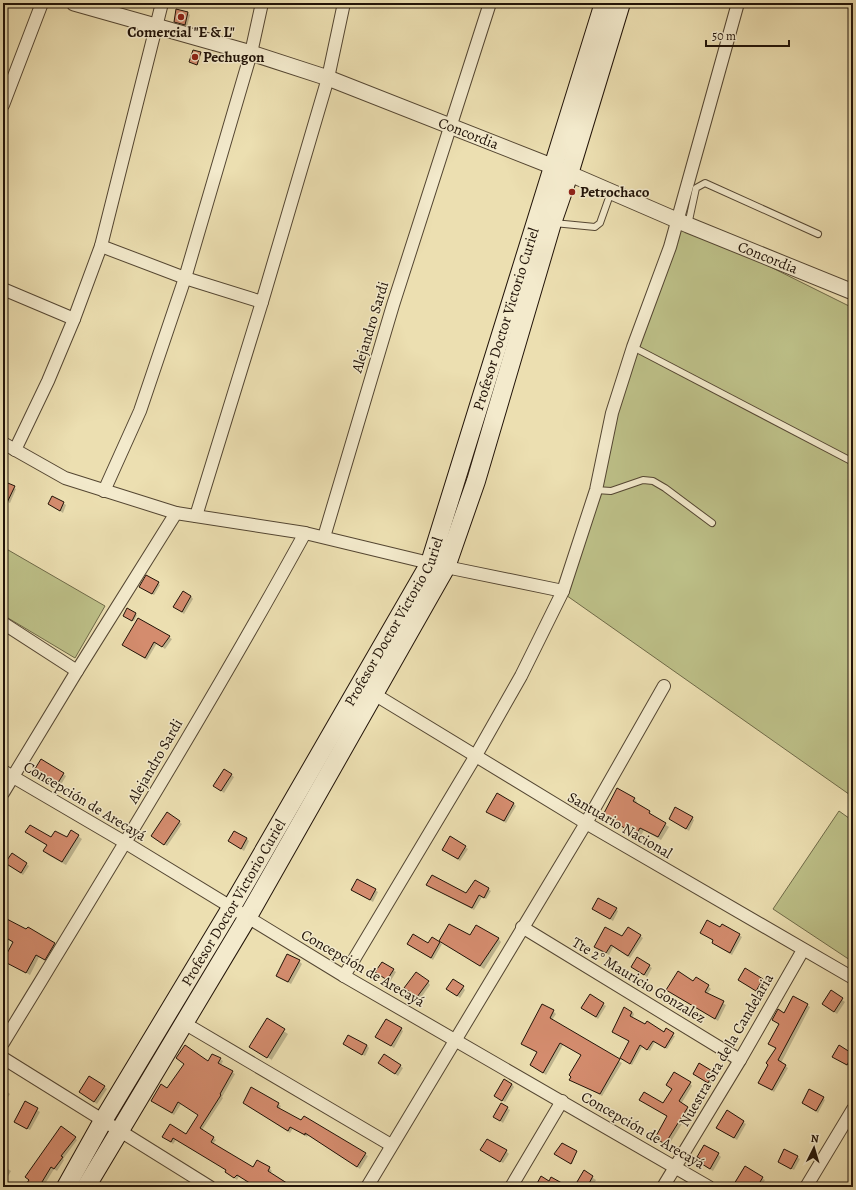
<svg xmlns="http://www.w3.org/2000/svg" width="856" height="1190" viewBox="0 0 856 1190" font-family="Alegreya,serif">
  <rect width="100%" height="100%" fill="#ecdfb1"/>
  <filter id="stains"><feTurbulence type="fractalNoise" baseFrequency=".005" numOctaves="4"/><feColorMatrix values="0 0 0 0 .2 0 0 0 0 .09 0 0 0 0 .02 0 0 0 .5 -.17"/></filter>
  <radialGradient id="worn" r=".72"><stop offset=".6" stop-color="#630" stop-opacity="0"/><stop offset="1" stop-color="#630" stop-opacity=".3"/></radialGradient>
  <!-- green -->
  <g fill="#bdc088" stroke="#6f6a48">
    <polygon points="674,219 853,308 853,797 563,593"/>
    <polygon points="3,547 105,606 75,658 3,615"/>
    <polygon points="839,811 853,821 853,962 773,909"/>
  </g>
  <!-- shadow -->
  <g fill="#0003">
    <polygon points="188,13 190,15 187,27 175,21"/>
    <polygon points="200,53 198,65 190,62"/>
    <polygon points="3,482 16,489 10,503 3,500"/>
    <polygon points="53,497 66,505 63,513 49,504"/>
    <polygon points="158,583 160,585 154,595 143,589"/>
    <polygon points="191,596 193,599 184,614 177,609"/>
    <polygon points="128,610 137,615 134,621 125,617"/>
    <polygon points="138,619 172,639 165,649 157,643 147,660 123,645"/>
    <polygon points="225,770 234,777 224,793 217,788"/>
    <polygon points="34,772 63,774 66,776 59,788"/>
    <polygon points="634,798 637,802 636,804 649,812 652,816 669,827 661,840 644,830 640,837 604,814"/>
    <polygon points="513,803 516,806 506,823 488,812"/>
    <polygon points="692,818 694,820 689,831 670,819"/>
    <polygon points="179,822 182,824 167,846 155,839"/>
    <polygon points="26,832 52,839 67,839 78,836 82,839 66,865 48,855 44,851 47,846"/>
    <polygon points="247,839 249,841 244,851 229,841"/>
    <polygon points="465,847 468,849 460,861 446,852"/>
    <polygon points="12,854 29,866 23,875 9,865"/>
    <polygon points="427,885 466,895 488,889 491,891 486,899 482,897 474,910"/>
    <polygon points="375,890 378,892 373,902 355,892"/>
    <polygon points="616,909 618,911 613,921 596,911"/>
    <polygon points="3,918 57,947 48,962 39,957 30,975 4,960 14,943 3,937"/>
    <polygon points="723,925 742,937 732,955 715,945 713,943 714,941 702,933 721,929"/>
    <polygon points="640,936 643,938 630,958 613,947 609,955 595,946 622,937"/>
    <polygon points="471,937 498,938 501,942 484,969 440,941"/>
    <polygon points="432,938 442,944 433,960 408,944 429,944"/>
    <polygon points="299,961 302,964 291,984 280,978"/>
    <polygon points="383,963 396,972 390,982 379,975"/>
    <polygon points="649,966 652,968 647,977 632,967"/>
    <polygon points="739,980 762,980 765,982 759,993"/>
    <polygon points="428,982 430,985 420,999 408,990"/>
    <polygon points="694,982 708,986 711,989 707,994 726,1005 718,1021 667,990"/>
    <polygon points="463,987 465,990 460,998 447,989"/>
    <polygon points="831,992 845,1002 837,1014 826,1006"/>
    <polygon points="590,996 606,1006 598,1019 582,1008"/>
    <polygon points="794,997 810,1007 781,1063 788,1068 774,1092 759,1083 777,1048 770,1044 780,1025 773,1020 785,1014"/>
    <polygon points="553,1011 556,1014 552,1020 622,1063 602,1096 571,1080 581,1055 563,1045 546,1075 531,1065 538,1053 522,1044"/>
    <polygon points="632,1012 634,1014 632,1019 675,1036 667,1049 655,1042 650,1051 642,1047 632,1065 621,1058 630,1042 613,1032"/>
    <polygon points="267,1020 288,1034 271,1061 272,1060 250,1047"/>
    <polygon points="401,1029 403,1031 394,1048 376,1037"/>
    <polygon points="344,1044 367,1045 369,1048 365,1056"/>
    <polygon points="839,1047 853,1055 853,1062 850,1067 836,1059"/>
    <polygon points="220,1059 223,1061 221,1065 235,1074 222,1097 223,1098 202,1130 216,1140 213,1144 253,1168 269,1168 272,1171 270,1173 290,1187 256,1187 239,1176 237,1180 228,1174 226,1172 227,1170 176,1140 173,1144 166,1139 187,1135 199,1115 181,1104 174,1115 155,1103 167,1089 209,1063"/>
    <polygon points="379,1063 400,1066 403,1068 398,1076"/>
    <polygon points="699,1065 716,1076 711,1084 694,1074"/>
    <polygon points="690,1083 692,1086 681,1104 690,1111 668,1146 656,1138 668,1117 643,1102 663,1104 673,1089"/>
    <polygon points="512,1084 514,1087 505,1102 498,1098"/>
    <polygon points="104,1087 107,1089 97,1104 80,1092"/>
    <polygon points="3,1089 10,1094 3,1104"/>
    <polygon points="823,1098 825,1100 818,1113 803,1103"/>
    <polygon points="26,1103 40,1112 30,1130 18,1124"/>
    <polygon points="244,1103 278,1104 281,1106 279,1109 368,1156 360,1169 308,1135 307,1137 293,1128 290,1133"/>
    <polygon points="507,1108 510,1110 503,1123 494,1117"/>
    <polygon points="727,1111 746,1124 737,1140 720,1130"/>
    <polygon points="75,1138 77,1140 63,1159 64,1160 57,1171 54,1169 43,1187 26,1187"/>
    <polygon points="506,1151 509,1154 503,1163 484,1152"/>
    <polygon points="576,1152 572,1164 556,1155"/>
    <polygon points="718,1154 721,1157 713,1171 706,1167 703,1164 705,1162 699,1157"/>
    <polygon points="797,1157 800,1159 794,1170 782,1164"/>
    <polygon points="3,1166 11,1171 3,1185"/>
    <polygon points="745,1167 765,1180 761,1187 739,1187 735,1184"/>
    <polygon points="584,1172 596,1180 592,1187 576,1187"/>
  </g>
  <!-- building -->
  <g fill="#d48c6e" stroke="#211308">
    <polygon points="176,9 188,12 185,25 174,22"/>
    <polygon points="193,50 201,52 197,65 189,62"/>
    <polygon points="3,481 15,486 3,511"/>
    <polygon points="52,496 64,502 60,511 48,504"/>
    <polygon points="146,575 159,582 152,594 139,587"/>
    <polygon points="183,591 191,596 182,612 173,607"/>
    <polygon points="127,608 136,613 132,621 123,616"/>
    <polygon points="138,618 170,636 162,647 154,642 145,658 122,645"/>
    <polygon points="41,759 64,773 56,786 33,772"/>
    <polygon points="224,769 232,774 221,791 213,786"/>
    <polygon points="617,788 635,798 633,801 650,811 649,813 666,823 658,837 640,828 636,835 603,815"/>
    <polygon points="497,793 514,803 504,821 486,812"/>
    <polygon points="675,807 693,817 686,829 669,819"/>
    <polygon points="167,812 180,821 164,845 151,836"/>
    <polygon points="30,825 51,837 55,831 67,837 71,830 79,835 62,862 43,851 47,845 25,832"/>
    <polygon points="234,831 247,838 241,849 228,841"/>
    <polygon points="450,836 466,846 458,859 442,850"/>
    <polygon points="12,853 27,863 21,873 5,863"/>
    <polygon points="432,875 466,893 475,880 489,888 484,898 479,895 472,908 426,885"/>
    <polygon points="357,879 376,889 370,900 351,890"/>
    <polygon points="598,898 617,908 610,919 592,909"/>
    <polygon points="3,917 26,929 28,927 55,943 45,960 36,955 26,973 3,961 13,942 3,936"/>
    <polygon points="707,920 720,927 722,924 740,934 730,953 712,943 713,940 700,933"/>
    <polygon points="449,924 470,935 476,925 499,938 480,966 439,941"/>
    <polygon points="605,927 622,936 628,927 641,935 628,956 611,945 606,953 594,947"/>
    <polygon points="413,934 428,943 432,937 440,942 431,958 407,944"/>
    <polygon points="287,954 300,960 288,982 276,976"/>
    <polygon points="637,957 650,965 644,975 631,967"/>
    <polygon points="382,962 394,969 387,980 375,972"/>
    <polygon points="745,968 763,979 756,991 738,980"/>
    <polygon points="678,971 693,981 696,977 709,985 705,992 724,1001 715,1019 666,990"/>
    <polygon points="416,972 429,981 417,997 404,988"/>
    <polygon points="453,979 464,986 457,996 446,989"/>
    <polygon points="831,990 843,998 834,1012 822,1004"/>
    <polygon points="590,994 604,1003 596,1017 581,1008"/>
    <polygon points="793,996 808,1004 778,1060 786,1065 772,1090 758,1083 768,1065 766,1063 776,1048 768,1044 779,1024 772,1020 778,1009 784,1013"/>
    <polygon points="542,1004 554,1010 550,1018 620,1059 600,1094 569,1080 571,1077 569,1075 581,1055 560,1043 543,1073 530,1065 537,1052 521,1044"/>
    <polygon points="624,1007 632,1012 630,1016 645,1024 647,1021 664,1032 666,1028 674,1033 665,1048 653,1041 647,1050 640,1045 630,1064 620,1058 629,1041 612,1032"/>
    <polygon points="267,1018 285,1029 267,1058 249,1047"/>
    <polygon points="386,1019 402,1028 391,1046 375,1037"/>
    <polygon points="348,1035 367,1045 362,1055 343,1044"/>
    <polygon points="185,1045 208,1061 212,1054 221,1058 218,1063 233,1071 220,1094 221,1095 200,1128 214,1137 211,1142 253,1167 257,1160 270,1167 268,1171 293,1187 256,1187 237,1175 234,1178 225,1172 226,1170 173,1138 171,1142 162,1137 170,1124 186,1134 198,1115 178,1102 172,1113 151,1101 161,1084 167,1088 184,1064 176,1058"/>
    <polygon points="839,1045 853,1054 847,1065 832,1057"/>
    <polygon points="384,1054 401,1065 395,1074 378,1063"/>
    <polygon points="699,1063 714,1072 708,1083 693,1074"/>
    <polygon points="674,1072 691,1082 679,1101 688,1107 665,1144 655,1138 667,1116 639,1100 644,1092 663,1103 672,1089 666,1085"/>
    <polygon points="89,1076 105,1086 94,1102 79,1092"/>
    <polygon points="504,1079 512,1084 502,1101 494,1096"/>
    <polygon points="251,1087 279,1103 277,1107 301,1120 304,1116 366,1153 357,1167 305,1133 305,1135 290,1127 288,1131 243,1103"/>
    <polygon points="809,1089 824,1097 816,1111 802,1103"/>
    <polygon points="25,1101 38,1108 27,1129 14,1122"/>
    <polygon points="501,1103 508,1107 500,1121 493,1117"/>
    <polygon points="727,1110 744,1121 734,1138 716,1128"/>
    <polygon points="61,1126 76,1137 61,1156 63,1157 54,1169 51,1167 39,1187 24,1187 29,1180 25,1177"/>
    <polygon points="487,1139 507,1150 500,1162 480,1150"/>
    <polygon points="562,1143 577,1151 571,1164 554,1154"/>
    <polygon points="704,1145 719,1153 710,1169 702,1164 704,1161 697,1157"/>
    <polygon points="784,1149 798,1156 791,1169 778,1162"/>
    <polygon points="745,1166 763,1177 757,1187 739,1187 734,1184"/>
    <polygon points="584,1170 593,1176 587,1187 574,1187"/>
    <polygon points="541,1176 549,1181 551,1177 569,1187 535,1187"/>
  </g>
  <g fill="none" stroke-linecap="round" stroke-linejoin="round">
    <!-- service casing -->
    <g stroke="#544632" stroke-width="8">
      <g id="service">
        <polyline points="554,223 595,227 600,223 611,192"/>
        <polyline points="688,225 696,188 705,183 818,234"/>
        <polyline points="633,347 853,462"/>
        <polyline points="596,490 611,491 643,480 653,481 665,488 712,523"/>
      </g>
    </g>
    <!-- minor casing -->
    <g stroke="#544632" stroke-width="14">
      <g id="minor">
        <polyline points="3,105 42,3"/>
        <polyline points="101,246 185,278 262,302"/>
        <polyline points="3,289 74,319"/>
        <polyline points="3,443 65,478 176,513 305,533 446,567 563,591"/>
        <polyline points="15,450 48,381 74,319 101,246 162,3"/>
        <polyline points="104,491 140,411 185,278 251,53 262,3"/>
        <polyline points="196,516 262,302 328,78 344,3"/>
        <polyline points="324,537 393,305 490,3"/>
        <polyline points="3,623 77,671"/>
        <polyline points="374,694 586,823 853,978"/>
        <polyline points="3,771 126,843 344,976 709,1187"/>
        <polyline points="3,793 77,671 176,513"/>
        <polyline points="522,927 740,1060"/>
        <polyline points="344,976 475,757 521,676 563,591 596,490 612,413 633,347 670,247 738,3"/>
        <polyline points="184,1023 391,1145"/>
        <path d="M 3,1043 C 106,874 210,706 305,533"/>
        <polyline points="3,1058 210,1187"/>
        <polyline points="367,1187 586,823 664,686"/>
        <polyline points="511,1187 562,1101"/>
        <polyline points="663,1187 740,1060 803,950"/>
        <polyline points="806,1187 853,1109"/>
      </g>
    </g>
    <!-- tertiary casing -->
    <g stroke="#544632" stroke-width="17">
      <g id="tertiary">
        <path id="s1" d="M 74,3 L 251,53 L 328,78 L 554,167 L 688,225 L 853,292"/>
      </g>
    </g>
    <!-- secondary casing -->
    <g stroke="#211308" stroke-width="20">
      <g id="secondary">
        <path id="s2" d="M 66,1187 L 104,1119 L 231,908 L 430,563 L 604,3"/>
        <polyline points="86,1187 247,918 446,567 476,481 552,223 569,174 621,3"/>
      </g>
    </g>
    <!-- service -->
    <use href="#service" stroke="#f3eacc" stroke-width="6"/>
    <!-- minor -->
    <use href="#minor" stroke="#f3eacc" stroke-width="12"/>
    <!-- tertiary -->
    <use href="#tertiary" stroke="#f3eacc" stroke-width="15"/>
    <!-- secondary -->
    <use href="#secondary" stroke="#f3eacc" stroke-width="18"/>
  </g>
  <!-- markers -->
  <g fill="#8f2418" stroke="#f3eacc" stroke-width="1.5">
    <circle cx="181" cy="17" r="4"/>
    <circle cx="195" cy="57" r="4"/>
    <circle cx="572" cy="192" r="4"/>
  </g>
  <g text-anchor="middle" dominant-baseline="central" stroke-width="3" stroke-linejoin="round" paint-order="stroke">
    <!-- poi labels -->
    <g font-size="15" font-weight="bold" fill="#211308" stroke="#f3eacc" text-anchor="start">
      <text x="181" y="32" text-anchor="middle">Comercial "E &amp; L"</text>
      <text x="203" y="57">Pechugon</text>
      <text x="580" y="192">Petrochaco</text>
    </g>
    <!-- street labels -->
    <g font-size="15" fill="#211308" stroke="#f3eacc">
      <text stroke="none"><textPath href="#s1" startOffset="416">Concordia</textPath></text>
      <text stroke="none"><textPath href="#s1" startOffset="740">Concordia</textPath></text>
      <text stroke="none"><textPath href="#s2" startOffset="978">Profesor Doctor Victorio Curiel</textPath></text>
      <text transform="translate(370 327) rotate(-73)">Alejandro Sardi</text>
      <text stroke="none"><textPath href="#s2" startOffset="654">Profesor Doctor Victorio Curiel</textPath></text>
      <text transform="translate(155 761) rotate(-60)">Alejandro Sardi</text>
      <text transform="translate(85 801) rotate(31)">Concepción de Arecayá</text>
      <text transform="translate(620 825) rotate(30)">Santuario Nacional</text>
      <text stroke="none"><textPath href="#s2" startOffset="330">Profesor Doctor Victorio Curiel</textPath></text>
      <text transform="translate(363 968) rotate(30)">Concepción de Arecayá</text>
      <text transform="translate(639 980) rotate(31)">Tte 2° Mauricio Gonzalez</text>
      <text transform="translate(726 1050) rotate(-60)">Nuestra Sra de la Candelaria</text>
      <text transform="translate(643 1130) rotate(30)">Concepción de Arecayá</text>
    </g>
  </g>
  <!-- margin -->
  <rect width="856" height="1190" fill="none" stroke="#ecdfb1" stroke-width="16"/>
  <rect x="4" y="4" width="848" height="1182" fill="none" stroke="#211308" stroke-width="2"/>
  <rect x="8" y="8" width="840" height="1174" fill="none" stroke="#211308"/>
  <!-- north arrow -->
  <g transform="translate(814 1148) rotate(5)" stroke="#f3eacc" stroke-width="3" paint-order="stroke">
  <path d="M0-3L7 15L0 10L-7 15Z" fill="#211308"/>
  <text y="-6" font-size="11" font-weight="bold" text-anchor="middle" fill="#211308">N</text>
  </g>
  <!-- scale -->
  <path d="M706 40v6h83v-6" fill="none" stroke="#211308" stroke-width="2"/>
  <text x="712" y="40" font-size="12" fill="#211308" stroke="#f3eacc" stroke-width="3" paint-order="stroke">50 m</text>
  <rect width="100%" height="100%" filter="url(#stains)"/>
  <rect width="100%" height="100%" fill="url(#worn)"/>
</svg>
